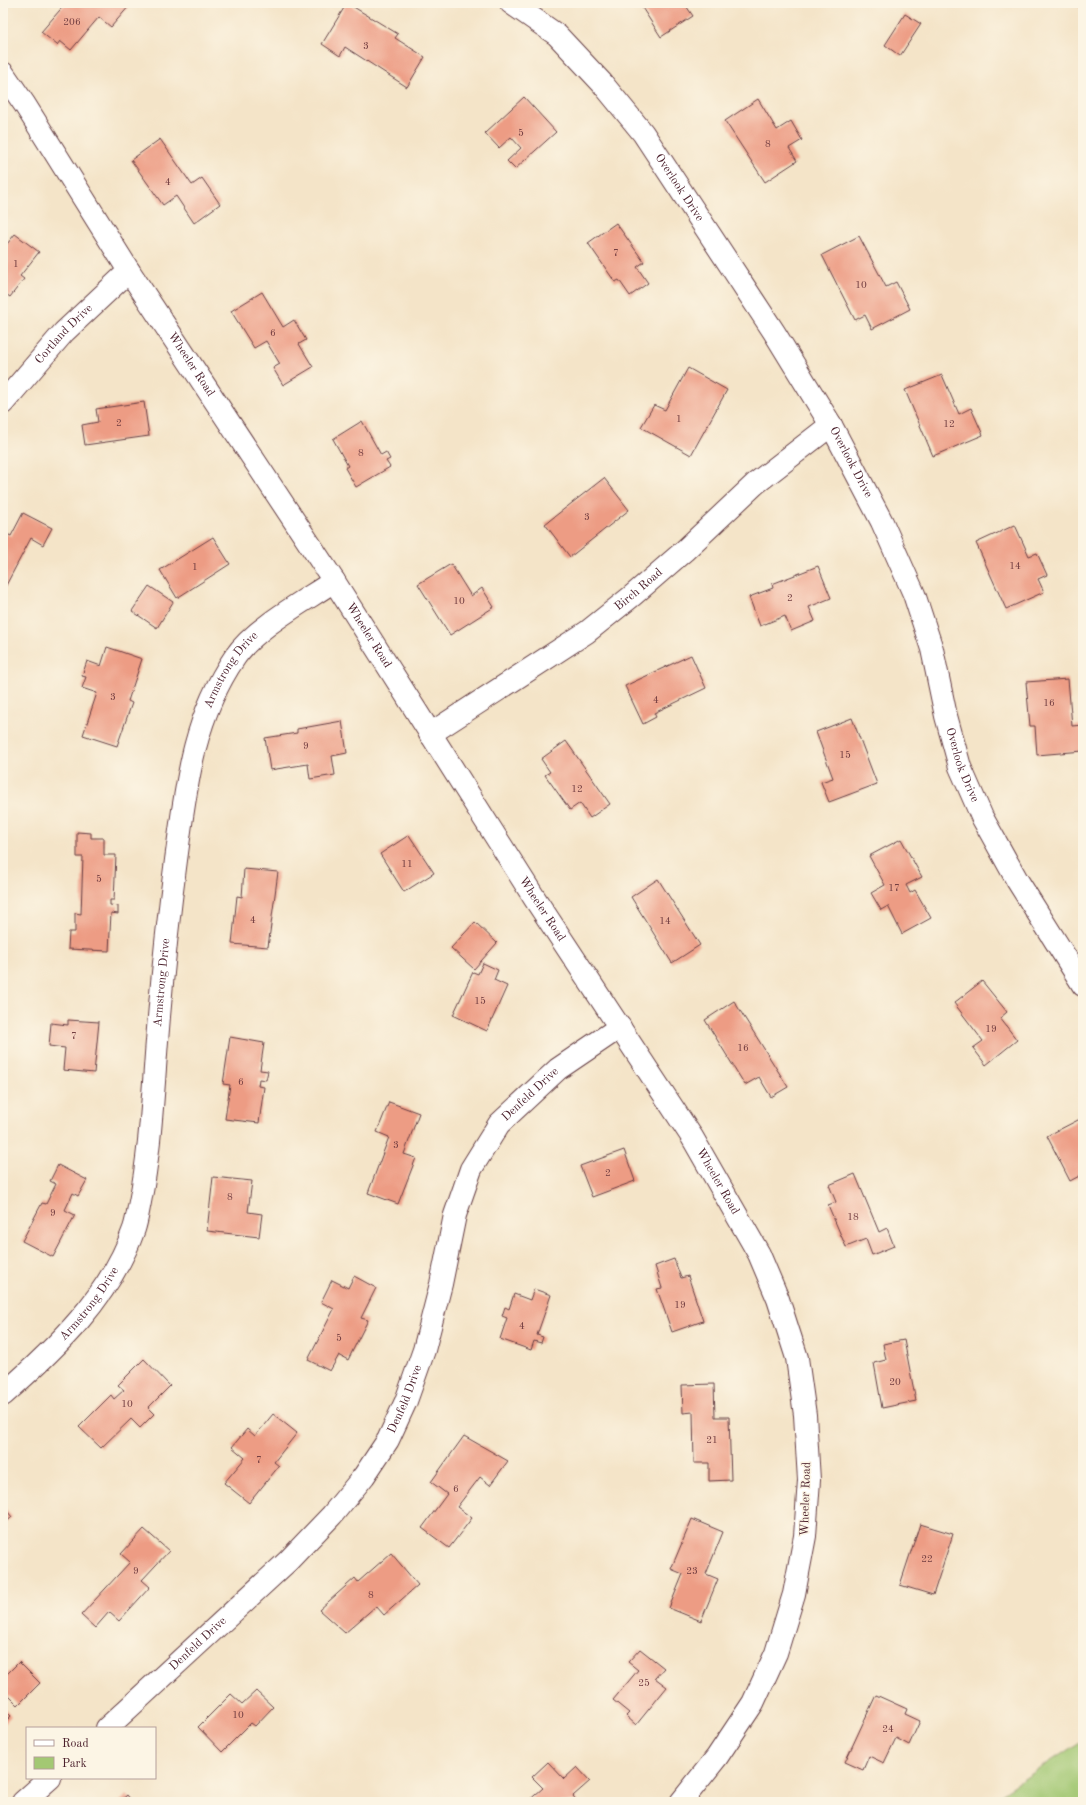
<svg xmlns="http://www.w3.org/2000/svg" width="1086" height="1805" viewBox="0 0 1086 1805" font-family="'Old Standard TT',serif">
  <rect width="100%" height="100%" fill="#fcf5e5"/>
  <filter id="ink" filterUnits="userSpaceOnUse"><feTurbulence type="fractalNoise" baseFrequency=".025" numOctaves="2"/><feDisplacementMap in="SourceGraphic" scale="8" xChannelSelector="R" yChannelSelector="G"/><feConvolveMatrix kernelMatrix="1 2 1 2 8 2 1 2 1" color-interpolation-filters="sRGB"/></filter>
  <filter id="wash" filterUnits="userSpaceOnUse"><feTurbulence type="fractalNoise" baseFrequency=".012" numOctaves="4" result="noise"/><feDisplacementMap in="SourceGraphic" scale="16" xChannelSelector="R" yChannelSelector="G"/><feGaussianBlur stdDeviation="0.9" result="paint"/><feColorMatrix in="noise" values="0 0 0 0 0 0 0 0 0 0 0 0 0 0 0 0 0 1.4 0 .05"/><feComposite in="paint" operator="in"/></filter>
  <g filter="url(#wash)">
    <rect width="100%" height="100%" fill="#f4e4c8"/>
    <!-- green -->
    <polygon fill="#a3c873" stroke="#76744f" points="1083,1740 1083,1802 989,1802"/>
    <g id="blocks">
      <!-- building -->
      <g fill="#ed9c84">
        <polygon points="66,3 127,3 130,5 111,27 99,17 71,50 60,41 57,45 41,32"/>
        <polygon points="347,3 398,34 395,38 425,57 407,87 345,47 340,56 322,44"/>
        <polygon points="639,3 684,3 693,16 661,37"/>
        <polygon points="1072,3 1083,3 1083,5 1081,8"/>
        <polygon points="905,14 921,24 900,56 885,45"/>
        <polygon points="524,97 556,132 515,169 507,161 521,148 511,137 499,148 485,133"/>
        <polygon points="758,99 777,130 791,121 802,140 789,148 797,161 765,182 725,121"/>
        <polygon points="160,139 192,185 202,178 220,204 194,223 176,196 163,205 131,160"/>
        <polygon points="616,223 644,262 637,267 648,283 630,296 619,280 615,282 588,243"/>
        <polygon points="15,234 39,252 20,276 24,279 10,297 3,292 3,249"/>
        <polygon points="859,236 886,287 896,282 910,309 872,329 865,315 855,320 822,255"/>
        <polygon points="262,292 283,327 294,320 306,340 299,344 313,367 283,385 273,368 280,364 266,341 254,348 231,311"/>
        <polygon points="688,368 727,390 691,455 641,427 654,405 665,410"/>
        <polygon points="942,375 959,414 971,408 983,435 933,456 905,390"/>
        <polygon points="144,402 149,436 85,445 82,425 98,422 96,409"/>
        <polygon points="362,421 381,455 386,452 390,459 386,461 390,467 356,487 345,468 348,466 333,439"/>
        <polygon points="604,478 629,510 570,557 545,524"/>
        <polygon points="23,513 52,528 43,545 31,538 3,591 3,532 11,536"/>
        <polygon points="1015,525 1029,556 1037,553 1047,575 1038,579 1044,592 1006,609 976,543"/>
        <polygon points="213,537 230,564 177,598 160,570"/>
        <polygon points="451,564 471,596 482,588 494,607 450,635 418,584"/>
        <polygon points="818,566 831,598 809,607 815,621 791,631 785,616 760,626 749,597 773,588 772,584"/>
        <polygon points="149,586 173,602 157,628 132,611"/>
        <polygon points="107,647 142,659 128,701 132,703 117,746 83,735 97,693 82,688 86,677 82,676 87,661 101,666"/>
        <polygon points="691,655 706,688 654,713 656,717 643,724 625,686"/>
        <polygon points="1068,679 1072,726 1083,725 1083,751 1037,755 1035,726 1030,726 1026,682"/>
        <polygon points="852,718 877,784 829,802 821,782 833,778 816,732"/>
        <polygon points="342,721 347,753 332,756 335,775 310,779 308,764 270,770 265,738 297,733 297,729"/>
        <polygon points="566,741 610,804 590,818 580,803 570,810 545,775 550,772 541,759"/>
        <polygon points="77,832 91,833 91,838 104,838 104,855 116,855 114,900 110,900 110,905 118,906 118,914 111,913 109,951 68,949 69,932 75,932 75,913 81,914 83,857 77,857"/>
        <polygon points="409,835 434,873 404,892 380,854"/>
        <polygon points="901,839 922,877 906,885 910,893 915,890 931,918 902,934 888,906 881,910 871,893 885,885 869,856"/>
        <polygon points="244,869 278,872 268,947 232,944 237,896 242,897"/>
        <polygon points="658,879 700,945 672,963 631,897"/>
        <polygon points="475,922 497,943 474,969 451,948"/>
        <polygon points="483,963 498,970 494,980 507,986 487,1031 453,1015 473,972 478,974"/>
        <polygon points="982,981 1007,1012 1000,1018 1017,1040 986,1065 973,1048 983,1041 954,1003"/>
        <polygon points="734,1001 788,1087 771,1097 759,1077 745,1085 705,1020"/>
        <polygon points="68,1020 99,1022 94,1073 63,1070 65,1048 49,1046 51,1023 68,1025"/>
        <polygon points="230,1037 264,1043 260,1070 268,1071 266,1080 259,1079 258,1086 264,1087 259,1123 225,1119 230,1085 223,1084"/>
        <polygon points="389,1102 419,1113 404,1154 416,1158 398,1204 368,1193 389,1137 377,1132"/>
        <polygon points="1080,1119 1083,1126 1083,1174 1070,1181 1047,1136"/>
        <polygon points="624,1150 635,1181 592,1197 580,1166"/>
        <polygon points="58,1165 87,1180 78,1196 73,1193 65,1210 75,1215 53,1257 22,1241 42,1203 46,1204 56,1184 50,1181"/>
        <polygon points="855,1174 879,1232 887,1228 894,1246 872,1255 866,1239 846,1247 828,1205 836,1202 829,1185"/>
        <polygon points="213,1177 252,1181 248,1212 262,1214 259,1237 207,1231"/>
        <polygon points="674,1259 681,1278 688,1276 703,1321 672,1332 657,1289 662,1288 655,1266"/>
        <polygon points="354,1276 376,1288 361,1318 368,1320 348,1360 339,1355 330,1371 308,1360 334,1309 321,1302 332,1280 348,1288"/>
        <polygon points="534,1289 551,1295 537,1335 543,1337 541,1343 534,1341 531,1350 500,1339 507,1318 502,1316 505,1307 509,1309 514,1294 530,1300"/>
        <polygon points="904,1340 916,1401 882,1408 874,1363 886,1360 883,1344"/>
        <polygon points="144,1359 170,1386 148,1408 154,1414 140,1428 131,1419 101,1448 79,1427 111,1395 114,1399 124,1390 118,1385"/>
        <polygon points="714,1384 715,1417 729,1417 731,1480 709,1481 709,1463 694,1463 693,1412 683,1413 682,1385"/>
        <polygon points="273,1414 297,1433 274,1462 279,1466 249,1503 224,1483 245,1458 232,1447 247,1429 255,1436"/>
        <polygon points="464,1436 508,1461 490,1485 480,1477 457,1507 472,1518 449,1548 422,1528 447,1494 431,1482"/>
        <polygon points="3,1506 12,1517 3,1525"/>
        <polygon points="692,1519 723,1532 706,1574 718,1579 701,1621 669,1608 683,1574 671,1569"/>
        <polygon points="920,1524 953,1534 933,1595 900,1585"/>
        <polygon points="144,1529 169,1551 142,1580 150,1587 119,1621 109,1612 95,1628 81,1615 130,1562 121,1554"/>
        <polygon points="391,1553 418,1585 384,1615 376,1606 345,1633 319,1610 355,1578 358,1582"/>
        <polygon points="640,1649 664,1668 655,1678 667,1687 636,1725 626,1716 629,1713 613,1700 638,1670 628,1662"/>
        <polygon points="19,1662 40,1683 18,1705 9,1696 3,1702 3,1678"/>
        <polygon points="256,1691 273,1707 255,1726 251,1723 222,1752 198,1727 231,1694 242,1704"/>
        <polygon points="876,1695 907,1709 905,1714 920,1721 909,1745 896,1738 884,1763 869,1756 863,1770 845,1762"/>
        <polygon points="3,1708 11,1716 3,1724"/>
        <polygon points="548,1762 564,1779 577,1767 590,1781 573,1796 578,1802 527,1802 543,1788 532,1777"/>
        <polygon points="127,1795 133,1802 119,1802"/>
      </g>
    </g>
  </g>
  <g filter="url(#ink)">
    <use href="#blocks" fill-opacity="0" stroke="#643d43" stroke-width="1"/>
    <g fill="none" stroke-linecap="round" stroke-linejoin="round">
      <!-- street casing -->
      <g stroke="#643d43" stroke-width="24">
        <g id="street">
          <path id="s1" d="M 511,3 L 557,35 L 602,83 L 643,133 L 774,332 L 831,425 L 882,522 L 914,594 L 932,649 L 946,716 L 960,767 L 982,817 L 1017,880 L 1083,985"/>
          <path id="s2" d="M 3,73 L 25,105 L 129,271 L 334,581 L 535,899 L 692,1137 L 759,1254 L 778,1299 L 797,1358 L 805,1415 L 809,1480 L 805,1536 L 794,1594 L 776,1653 L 753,1703 L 717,1757 L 681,1802"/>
          <path id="s3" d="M 3,403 L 64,332 L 129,271"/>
          <path id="s4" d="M 430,734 L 587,632 L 632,596 L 684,551 L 755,484 L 831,425"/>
          <path id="s5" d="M 3,1395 C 56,1348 110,1297 134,1229 C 137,1220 138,1211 140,1202 C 148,1162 151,1122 154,1082 C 159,1008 166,934 176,860 C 186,788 192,720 235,657 C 256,627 303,602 334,581"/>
          <path id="s6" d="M 107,1728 L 288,1561 L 332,1515 L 364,1476 L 388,1440 L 406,1401 L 424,1350 L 441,1284 L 455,1215 L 471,1169 L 499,1124 L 558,1069 L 620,1027"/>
          <polyline points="23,1802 50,1778"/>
        </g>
      </g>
      <!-- street -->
      <use href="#street" stroke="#fff" stroke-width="22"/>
    </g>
  </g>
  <g text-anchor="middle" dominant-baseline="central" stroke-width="3" stroke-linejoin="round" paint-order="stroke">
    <!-- number labels -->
    <g font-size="10" fill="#733e41">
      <text x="72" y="22">206</text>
      <text x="366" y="46">3</text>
      <text x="521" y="133">5</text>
      <text x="768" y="144">8</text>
      <text x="168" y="182">4</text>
      <text x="616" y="253">7</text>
      <text x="16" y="264">1</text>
      <text x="861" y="285">10</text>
      <text x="273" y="333">6</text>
      <text x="679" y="419">1</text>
      <text x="119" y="423">2</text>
      <text x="949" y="424">12</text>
      <text x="361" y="453">8</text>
      <text x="587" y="517">3</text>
      <text x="1015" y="566">14</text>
      <text x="195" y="567">1</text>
      <text x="790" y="598">2</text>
      <text x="459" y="601">10</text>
      <text x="113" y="697">3</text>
      <text x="656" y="700">4</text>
      <text x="1049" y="703">16</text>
      <text x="306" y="746">9</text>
      <text x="845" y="755">15</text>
      <text x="577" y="789">12</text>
      <text x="407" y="864">11</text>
      <text x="99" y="879">5</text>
      <text x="894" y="888">17</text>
      <text x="253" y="920">4</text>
      <text x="665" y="921">14</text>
      <text x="480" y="1001">15</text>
      <text x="991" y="1029">19</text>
      <text x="74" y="1036">7</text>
      <text x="743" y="1048">16</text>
      <text x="241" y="1082">6</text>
      <text x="396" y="1145">3</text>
      <text x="608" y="1173">2</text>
      <text x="230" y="1197">8</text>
      <text x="53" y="1213">9</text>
      <text x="853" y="1217">18</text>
      <text x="680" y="1305">19</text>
      <text x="522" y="1326">4</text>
      <text x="339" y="1338">5</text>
      <text x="895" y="1382">20</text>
      <text x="127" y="1404">10</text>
      <text x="712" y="1440">21</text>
      <text x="259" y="1460">7</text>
      <text x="456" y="1489">6</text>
      <text x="927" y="1559">22</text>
      <text x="136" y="1571">9</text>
      <text x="692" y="1571">23</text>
      <text x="371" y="1595">8</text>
      <text x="644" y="1683">25</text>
      <text x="238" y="1715">10</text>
      <text x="888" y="1729">24</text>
    </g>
    <!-- street labels -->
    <g font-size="12" fill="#4a1f2b" stroke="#fcf5e5">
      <text stroke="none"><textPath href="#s1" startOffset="252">Overlook Drive</textPath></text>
      <text stroke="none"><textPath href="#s3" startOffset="92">Cortland Drive</textPath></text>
      <text stroke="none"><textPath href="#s2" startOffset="347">Wheeler Road</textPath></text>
      <text stroke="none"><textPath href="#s1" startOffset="576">Overlook Drive</textPath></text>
      <text stroke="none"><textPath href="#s4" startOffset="254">Birch Road</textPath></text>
      <text stroke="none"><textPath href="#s2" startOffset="671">Wheeler Road</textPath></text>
      <text stroke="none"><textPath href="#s5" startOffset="786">Armstrong Drive</textPath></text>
      <text stroke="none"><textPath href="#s1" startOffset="900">Overlook Drive</textPath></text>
      <text stroke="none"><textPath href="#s2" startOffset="995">Wheeler Road</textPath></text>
      <text stroke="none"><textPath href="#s5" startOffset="462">Armstrong Drive</textPath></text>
      <text stroke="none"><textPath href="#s6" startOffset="784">Denfeld Drive</textPath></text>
      <text stroke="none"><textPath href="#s2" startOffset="1319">Wheeler Road</textPath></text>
      <text stroke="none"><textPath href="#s5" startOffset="126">Armstrong Drive</textPath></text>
      <text stroke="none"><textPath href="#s6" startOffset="448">Denfeld Drive</textPath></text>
      <text transform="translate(806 1499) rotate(-88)">Wheeler Road</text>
      <text stroke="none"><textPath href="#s6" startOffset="124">Denfeld Drive</textPath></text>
    </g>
  </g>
  <!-- margin -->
  <rect width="1086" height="1805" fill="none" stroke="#fcf5e5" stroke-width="16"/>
  <!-- legend -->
  <rect x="26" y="1727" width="130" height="52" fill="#fcf5e5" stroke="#b59f9b"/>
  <rect x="34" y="1740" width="20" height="6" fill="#ffffff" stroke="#b59f9b"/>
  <text x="62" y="1747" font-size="12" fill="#4a1f2b">Road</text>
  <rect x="34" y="1757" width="20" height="12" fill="#a3c873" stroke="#b59f9b"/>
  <text x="62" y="1767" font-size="12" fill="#4a1f2b">Park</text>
</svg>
